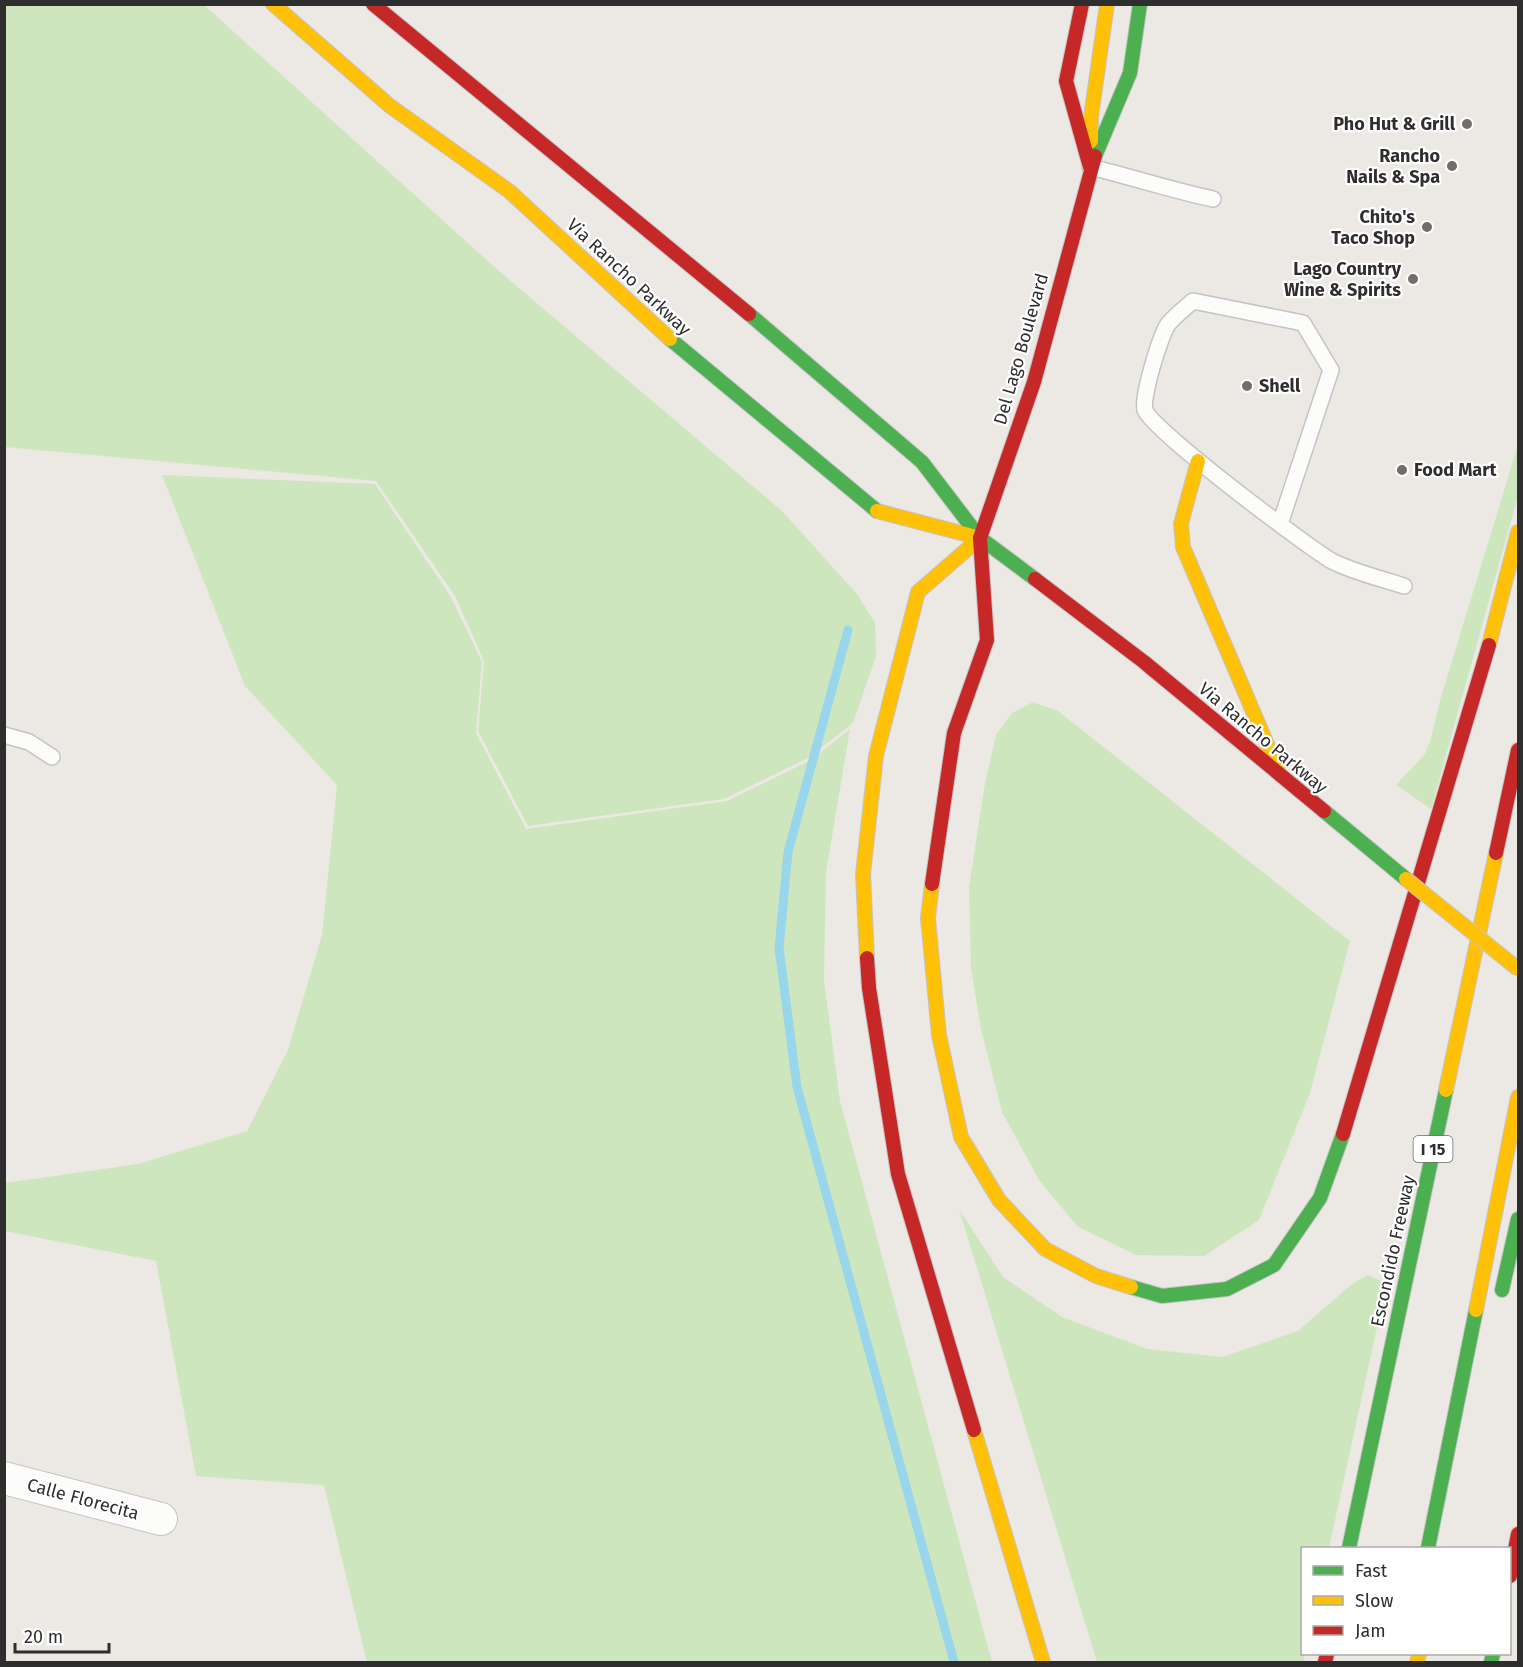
<svg xmlns="http://www.w3.org/2000/svg" width="1523" height="1667" viewBox="0 0 1523 1667" font-family="'Fira Sans',sans-serif">
  <rect width="100%" height="100%" fill="#ece8e4"/>
  <!-- green -->
  <g fill="#cee6be">
    <polygon points="4,5 204,5 499,271 782,511 857,594 875,623 876,656 853,723 808,758 724,799 528,826 478,731 484,661 455,596 376,481 5,447"/>
    <polygon points="1518,445 1518,496 1431,809 1396,785 1425,754 1430,742 1441,697"/>
    <polygon points="162,475 375,484 451,597 482,662 476,733 526,829 727,801 811,760 850,729 826,873 824,980 840,1101 992,1662 367,1662 324,1485 196,1476 156,1261 5,1231 5,1183 138,1164 247,1131 288,1050 322,935 337,785 245,686"/>
    <polygon points="1033,702 1058,711 1350,941 1310,1093 1259,1220 1204,1256 1136,1255 1078,1227 1039,1180 1002,1112 981,1029 971,968 969,887 985,783 996,735 1012,713"/>
    <polygon points="959,1209 1003,1277 1062,1317 1147,1349 1222,1357 1298,1331 1352,1284 1368,1275 1383,1282 1381,1309 1329,1548 1302,1548 1304,1662 1097,1662"/>
  </g>
  <g fill="none" stroke-linecap="round" stroke-linejoin="round">
    <!-- stream -->
    <polyline stroke="#99d6ec" stroke-width="9" points="848,630 788,852 779,948 797,1087 954,1662"/>
    <!-- lane casing -->
    <g stroke="#c5c4c5" stroke-width="18">
      <g id="lane">
        <path d="M 1090,167 C 1132,177 1171,190 1213,199"/>
        <path d="M 1280,524 L 1331,370 L 1303,323 L 1193,301 C 1185,308 1176,315 1169,323 C 1161,332 1141,399 1145,410 C 1153,431 1304,544 1330,560 C 1352,572 1380,578 1404,586"/>
        <polyline points="4,735 29,742 52,757"/>
      </g>
    </g>
    <!-- street casing -->
    <g stroke="#c5c4c5" stroke-width="34">
      <polyline id="street" points="4,1478 161,1519"/>
    </g>
    <!-- fast casing -->
    <g stroke="#c5c4c5" stroke-width="16">
      <g id="fast">
        <polyline points="1095,156 1130,73 1140,4"/>
        <polyline points="749,314 922,462 980,538 1035,579"/>
        <polyline points="670,339 877,511"/>
        <polyline points="1324,811 1406,879"/>
        <polyline points="1131,1287 1162,1296 1227,1289 1274,1265 1320,1198 1343,1134"/>
        <polyline points="1502,1290 1518,1219"/>
        <polyline points="1349,1548 1446,1090"/>
        <polyline points="1428,1548 1476,1310"/>
        <polyline points="1491,1662 1493,1654"/>
      </g>
    </g>
    <!-- slow casing -->
    <g stroke="#c5c4c5" stroke-width="16">
      <g id="slow">
        <polyline points="273,4 390,106 509,191 670,339"/>
        <polyline points="1091,141 1091,117 1107,4"/>
        <polyline points="1198,461 1181,524 1183,547 1278,770"/>
        <polyline points="877,511 980,538"/>
        <polyline points="1489,645 1518,532"/>
        <polyline points="932,884 928,918 939,1035 961,1137 999,1200 1045,1249 1096,1276 1131,1287"/>
        <polyline points="867,958 863,874 876,756 918,592 980,538"/>
        <polyline points="1446,1090 1496,853"/>
        <polyline points="1476,1310 1518,1097"/>
        <polyline points="974,1430 1043,1662"/>
        <polyline points="1417,1662 1419,1654"/>
      </g>
    </g>
    <!-- jam casing -->
    <g stroke="#c5c4c5" stroke-width="16">
      <g id="jam">
        <polyline points="373,4 749,314"/>
        <polyline points="1082,4 1066,81 1090,167"/>
        <polyline points="980,538 1034,382 1095,156"/>
        <polyline points="1035,579 1144,662 1324,811"/>
        <polyline points="1496,853 1518,750"/>
        <polyline points="932,884 954,733 987,640 980,538"/>
        <polyline points="867,958 869,988 898,1174 974,1430"/>
        <polyline points="1343,1134 1489,645"/>
        <polyline points="1510,1576 1518,1534"/>
        <polyline points="1325,1662 1327,1654"/>
      </g>
    </g>
    <!-- lane -->
    <use href="#lane" stroke="#fcfcfb" stroke-width="15"/>
    <!-- street -->
    <use href="#street" stroke="#fcfcfb" stroke-width="32"/>
    <!-- fast -->
    <use href="#fast" stroke="#4caf50" stroke-width="14"/>
    <!-- slow -->
    <use href="#slow" stroke="#ffc107" stroke-width="14"/>
    <!-- jam -->
    <use href="#jam" stroke="#c62828" stroke-width="14"/>
    <!-- slow-bridge casing -->
    <g stroke="#c6c5c4" stroke-width="16" stroke-linecap="butt">
      <polyline id="slow-bridge" points="1406,879 1518,969"/>
    </g>
    <!-- slow-bridge -->
    <use href="#slow-bridge" stroke="#ffc107" stroke-width="14"/>
  </g>
  <!-- markers -->
  <g fill="#706f6e" stroke="#fff" stroke-width="2">
    <circle cx="1467" cy="124" r="6"/>
    <circle cx="1452" cy="166" r="6"/>
    <circle cx="1427" cy="227" r="6"/>
    <circle cx="1413" cy="279" r="6"/>
    <circle cx="1247" cy="386" r="6"/>
    <circle cx="1402" cy="470" r="6"/>
  </g>
  <g text-anchor="middle" dominant-baseline="central" stroke-width="4.5" stroke-linejoin="round" paint-order="stroke">
    <!-- shield labels -->
    <rect fill="#fff" stroke="#6d6d6d" stroke-width="1.5" x="1413.5" y="1136" width="39" height="26" rx="4.5"/>
    <g font-size="16" font-weight="bold" fill="#2e2e2e">
      <text x="1433" y="1149">I 15</text>
    </g>
    <!-- poi labels -->
    <g font-size="18" font-weight="bold" fill="#2e2e2e" stroke="#fff" text-anchor="end">
      <text x="1455" y="124">Pho Hut &amp; Grill</text>
      <text x="1440" y="156">Rancho<tspan x="1440" dy="21">Nails &amp; Spa</tspan></text>
      <text x="1415" y="217">Chito's<tspan x="1415" dy="21">Taco Shop</tspan></text>
      <text x="1401" y="269">Lago Country<tspan x="1401" dy="21">Wine &amp; Spirits</tspan></text>
      <text x="1259" y="386" text-anchor="start">Shell</text>
      <text x="1414" y="470" text-anchor="start">Food Mart</text>
    </g>
    <!-- street labels -->
    <g font-size="18" fill="#2e2e2e" stroke="#fff">
      <text transform="translate(629 277) rotate(43)">Via Rancho Parkway</text>
      <text transform="translate(1021 349) rotate(-74)">Del Lago Boulevard</text>
      <text transform="translate(1263 738) rotate(40)">Via Rancho Parkway</text>
      <text transform="translate(1393 1251) rotate(-78)">Escondido Freeway</text>
      <text transform="translate(83 1499) rotate(15)">Calle Florecita</text>
    </g>
  </g>
  <!-- border -->
  <rect width="1523" height="1667" fill="none" stroke="#2e2e2e" stroke-width="12"/>
  <!-- legend -->
  <rect x="1301" y="1547" width="210" height="108" fill="#ffffff" stroke="#ababab" stroke-width="1.5"/>
  <rect x="1313" y="1566" width="30" height="9" fill="#4caf50" stroke="#ababab" stroke-width="1.5"/>
  <text x="1355" y="1577" font-size="18" fill="#2e2e2e">Fast</text>
  <rect x="1313" y="1596" width="30" height="9" fill="#ffc107" stroke="#ababab" stroke-width="1.5"/>
  <text x="1355" y="1607" font-size="18" fill="#2e2e2e">Slow</text>
  <rect x="1313" y="1626" width="30" height="9" fill="#c62828" stroke="#ababab" stroke-width="1.5"/>
  <text x="1355" y="1637" font-size="18" fill="#2e2e2e">Jam</text>
  <!-- scale -->
  <path d="M15 1643v9h94v-9" fill="none" stroke="#2e2e2e" stroke-width="3"/>
  <text x="24" y="1643" font-size="18" fill="#2e2e2e" stroke="#ffffff" stroke-width="4.5" paint-order="stroke">20 m</text>
</svg>
